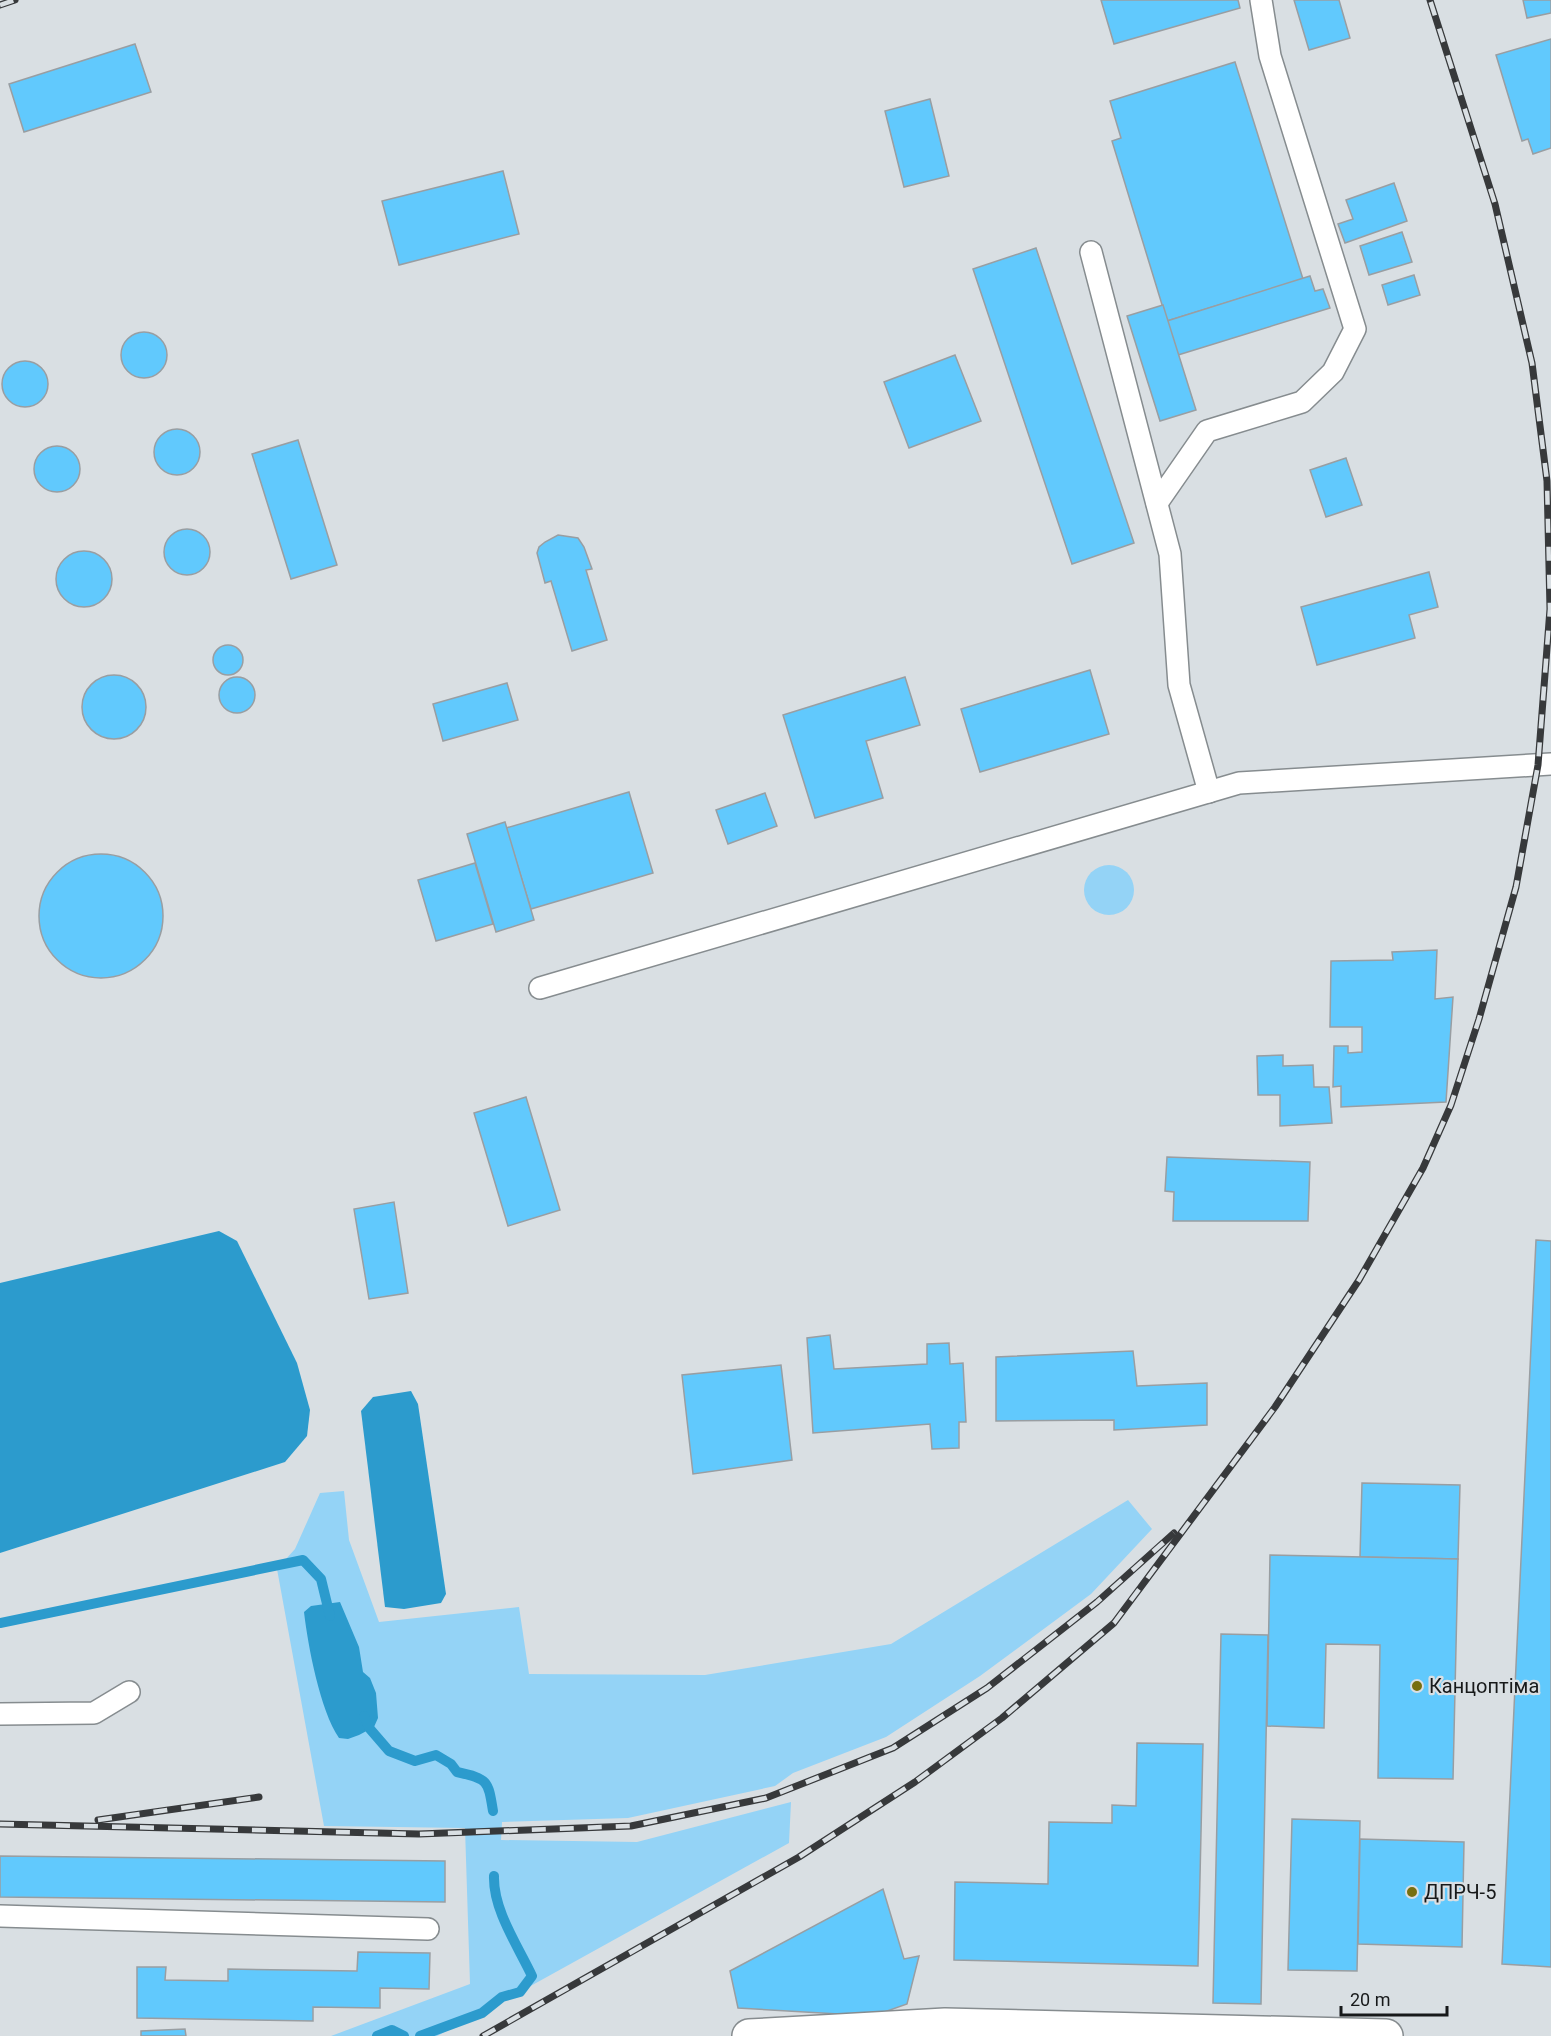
<svg xmlns="http://www.w3.org/2000/svg" width="1551" height="2036" viewBox="0 0 1551 2036" font-family="Roboto,sans-serif">
  <rect width="100%" height="100%" fill="#d9dfe3"/>
  <!-- green -->
  <g fill="#94d3f6">
    <circle cx="1109" cy="890" r="25"/>
    <polygon points="344,1491 349,1540 379,1622 519,1607 529,1674 705,1675 891,1644 1128,1500 1152,1529 1091,1594 980,1676 886,1737 793,1773 775,1786 628,1818 502,1822 501,1840 637,1842 791,1802 789,1843 482,2013 437,2036 331,2036 470,1984 465,1828 324,1826 277,1569 295,1549 320,1493"/>
  </g>
  <!-- water -->
  <g fill="#2c9bcd">
    <polygon points="219,1231 237,1241 297,1363 310,1410 307,1436 285,1462 0,1553 0,1283"/>
    <polygon points="411,1391 418,1404 446,1594 441,1603 404,1609 385,1607 361,1411 373,1397"/>
    <path d="M 340,1602 L 359,1647 L 363,1672 L 370,1678 L 376,1693 L 378,1718 L 374,1727 L 359,1735 L 348,1739 L 339,1738 C 320,1710 308,1646 304,1612 L 311,1606 Z"/>
  </g>
  <g fill="none" stroke-linecap="round" stroke-linejoin="round">
    <!-- stream -->
    <g stroke="#2c9bcd" stroke-width="10">
      <polyline points="0,1623 303,1560 321,1579 330,1616"/>
      <path d="M 364,1716 L 370,1729 L 389,1751 L 415,1761 L 436,1755 L 451,1764 L 457,1772 C 488,1779 488,1780 493,1811"/>
      <polyline points="377,2036 392,2030 404,2036"/>
      <path d="M 420,2036 L 482,2013 L 502,1997 L 520,1992 L 532,1976 C 518,1946 493,1910 494,1876"/>
    </g>
  </g>
  <!-- building -->
  <g fill="#61c9fd" stroke="#999ea2" stroke-width="1.5">
    <polygon points="1101,0 1238,0 1240,8 1114,44"/>
    <polygon points="1294,0 1339,0 1350,38 1309,50"/>
    <polygon points="1523,0 1551,0 1551,13 1527,18"/>
    <polygon points="1551,39 1551,148 1533,154 1528,139 1522,141 1496,55"/>
    <polygon points="135,44 151,92 24,132 9,84"/>
    <polygon points="1235,62 1303,279 1167,321 1112,141 1121,138 1110,101"/>
    <polygon points="930,99 949,176 904,187 885,111"/>
    <polygon points="503,171 519,234 399,265 382,201"/>
    <polygon points="1394,183 1407,221 1345,243 1338,224 1353,219 1346,200"/>
    <polygon points="1402,232 1412,262 1369,275 1360,246"/>
    <polygon points="1036,248 1134,543 1072,564 973,269"/>
    <polygon points="1414,275 1420,295 1388,305 1382,285"/>
    <polygon points="1310,276 1315,291 1323,289 1330,308 1178,355 1167,321"/>
    <polygon points="1163,305 1196,410 1160,421 1127,316"/>
    <circle cx="144" cy="355" r="23"/>
    <polygon points="955,355 981,421 909,448 884,382"/>
    <circle cx="25" cy="384" r="23"/>
    <circle cx="177" cy="452" r="23"/>
    <polygon points="298,440 337,565 291,579 252,454"/>
    <circle cx="57" cy="469" r="23"/>
    <polygon points="1346,458 1362,505 1326,517 1310,470"/>
    <circle cx="187" cy="552" r="23"/>
    <polygon points="558,535 578,538 584,547 592,569 586,570 607,640 572,651 551,581 545,583 537,553 539,547 545,542"/>
    <circle cx="84" cy="579" r="28"/>
    <polygon points="1429,572 1438,607 1409,615 1415,638 1317,665 1301,607"/>
    <circle cx="228" cy="660" r="15"/>
    <polygon points="1090,670 1109,734 980,772 961,709"/>
    <circle cx="114" cy="707" r="32"/>
    <circle cx="237" cy="695" r="18"/>
    <polygon points="905,677 920,725 866,741 883,798 815,818 783,715"/>
    <polygon points="507,683 518,720 443,741 433,704"/>
    <polygon points="629,792 653,873 531,909 506,828"/>
    <polygon points="765,793 777,826 728,844 716,810"/>
    <polygon points="505,822 534,920 496,932 467,834"/>
    <circle cx="101" cy="916" r="62"/>
    <polygon points="475,863 493,924 436,941 418,880"/>
    <polygon points="1437,950 1435,999 1453,997 1446,1102 1341,1107 1341,1086 1333,1087 1334,1046 1348,1046 1348,1053 1362,1052 1362,1027 1330,1027 1331,961 1393,960 1392,952"/>
    <polygon points="1283,1055 1283,1066 1313,1065 1314,1087 1329,1087 1332,1123 1280,1126 1280,1095 1258,1095 1257,1056"/>
    <polygon points="526,1097 560,1210 508,1226 474,1113"/>
    <polygon points="1167,1157 1310,1162 1308,1221 1173,1221 1174,1192 1165,1191"/>
    <polygon points="394,1202 408,1293 369,1299 354,1209"/>
    <polygon points="1536,1240 1551,1241 1551,1967 1502,1964"/>
    <polygon points="830,1335 834,1369 927,1364 927,1344 949,1343 950,1364 963,1363 966,1422 959,1422 959,1448 932,1449 930,1424 813,1433 807,1338"/>
    <polygon points="1133,1351 1137,1386 1207,1383 1207,1425 1114,1430 1114,1420 996,1421 996,1357"/>
    <polygon points="781,1365 792,1460 693,1474 682,1375"/>
    <polygon points="1362,1483 1460,1485 1458,1559 1360,1557"/>
    <polygon points="1270,1555 1458,1559 1453,1779 1378,1778 1380,1645 1326,1644 1324,1728 1267,1726"/>
    <polygon points="1221,1634 1268,1635 1261,2004 1213,2003"/>
    <polygon points="1137,1743 1203,1744 1198,1966 954,1960 955,1882 1048,1884 1049,1822 1112,1823 1112,1805 1136,1806"/>
    <polygon points="1292,1819 1360,1821 1357,1971 1288,1970"/>
    <polygon points="1360,1839 1464,1842 1462,1947 1358,1944"/>
    <polygon points="0,1856 445,1861 445,1902 0,1897"/>
    <polygon points="883,1889 904,1959 919,1956 907,2004 873,2016 738,2008 730,1971"/>
    <polygon points="358,1952 430,1953 429,1989 380,1988 380,2008 313,2007 313,2021 137,2018 137,1967 166,1967 165,1980 228,1981 228,1969 357,1971"/>
    <polygon points="185,2029 186,2036 141,2036 141,2031"/>
  </g>
  <g fill="none" stroke-linecap="round" stroke-linejoin="round">
    <!-- service casing -->
    <g stroke="#868c8f" stroke-width="24">
      <g id="service">
        <polyline points="1091,252 1170,554 1179,685 1209,792"/>
        <polyline points="1157,503 1207,431 1302,402 1333,372 1355,329 1270,56 1261,0"/>
        <polyline points="540,988 1239,783 1551,764"/>
        <polyline points="0,1714 94,1713 129,1692"/>
        <polyline points="0,1916 428,1929"/>
      </g>
    </g>
    <!-- minor casing -->
    <g stroke="#868c8f" stroke-width="36">
      <polyline id="minor" points="749,2036 945,2025 1386,2036"/>
    </g>
    <!-- service -->
    <use href="#service" stroke="#fff" stroke-width="21"/>
    <!-- minor -->
    <use href="#minor" stroke="#fff" stroke-width="33"/>
    <!-- rail casing -->
    <g stroke="#37393b" stroke-width="7">
      <g id="rail">
        <polyline points="0,5 15,0"/>
        <polyline points="98,1820 259,1797"/>
        <polyline points="0,1824 419,1834 631,1826 766,1798 893,1748 987,1688 1097,1602 1174,1533"/>
        <polyline points="483,2036 799,1857 915,1782 1002,1718 1114,1623 1275,1407 1359,1280 1423,1168 1451,1105 1479,1019 1516,887 1538,765 1550,609 1547,481 1532,363 1495,204 1430,0"/>
      </g>
    </g>
    <!-- rail -->
    <use href="#rail" stroke="#d9dfe3" stroke-width="4.5" stroke-dasharray="14" stroke-linecap="butt"/>
  </g>
  <!-- markers -->
  <g fill="#776f0f" stroke="#d9dfe3" stroke-width="2">
    <circle cx="1417" cy="1686" r="6"/>
    <circle cx="1412" cy="1892" r="6"/>
  </g>
  <g text-anchor="middle" dominant-baseline="central" stroke-width="4.5" stroke-linejoin="round" paint-order="stroke">
    <!-- poi labels -->
    <g font-size="20" fill="#17191a" stroke="#d9dfe3" text-anchor="start">
      <text x="1429" y="1686">Канцоптіма</text>
      <text x="1424" y="1892">ДПРЧ-5</text>
    </g>
  </g>
  <!-- scale -->
  <path d="M1341 2006v9h106v-9" fill="none" stroke="#17191a" stroke-width="3"/>
  <text x="1350" y="2006" font-size="18" fill="#17191a" stroke="#d9dfe3" stroke-width="4.5" paint-order="stroke">20 m</text>
</svg>
